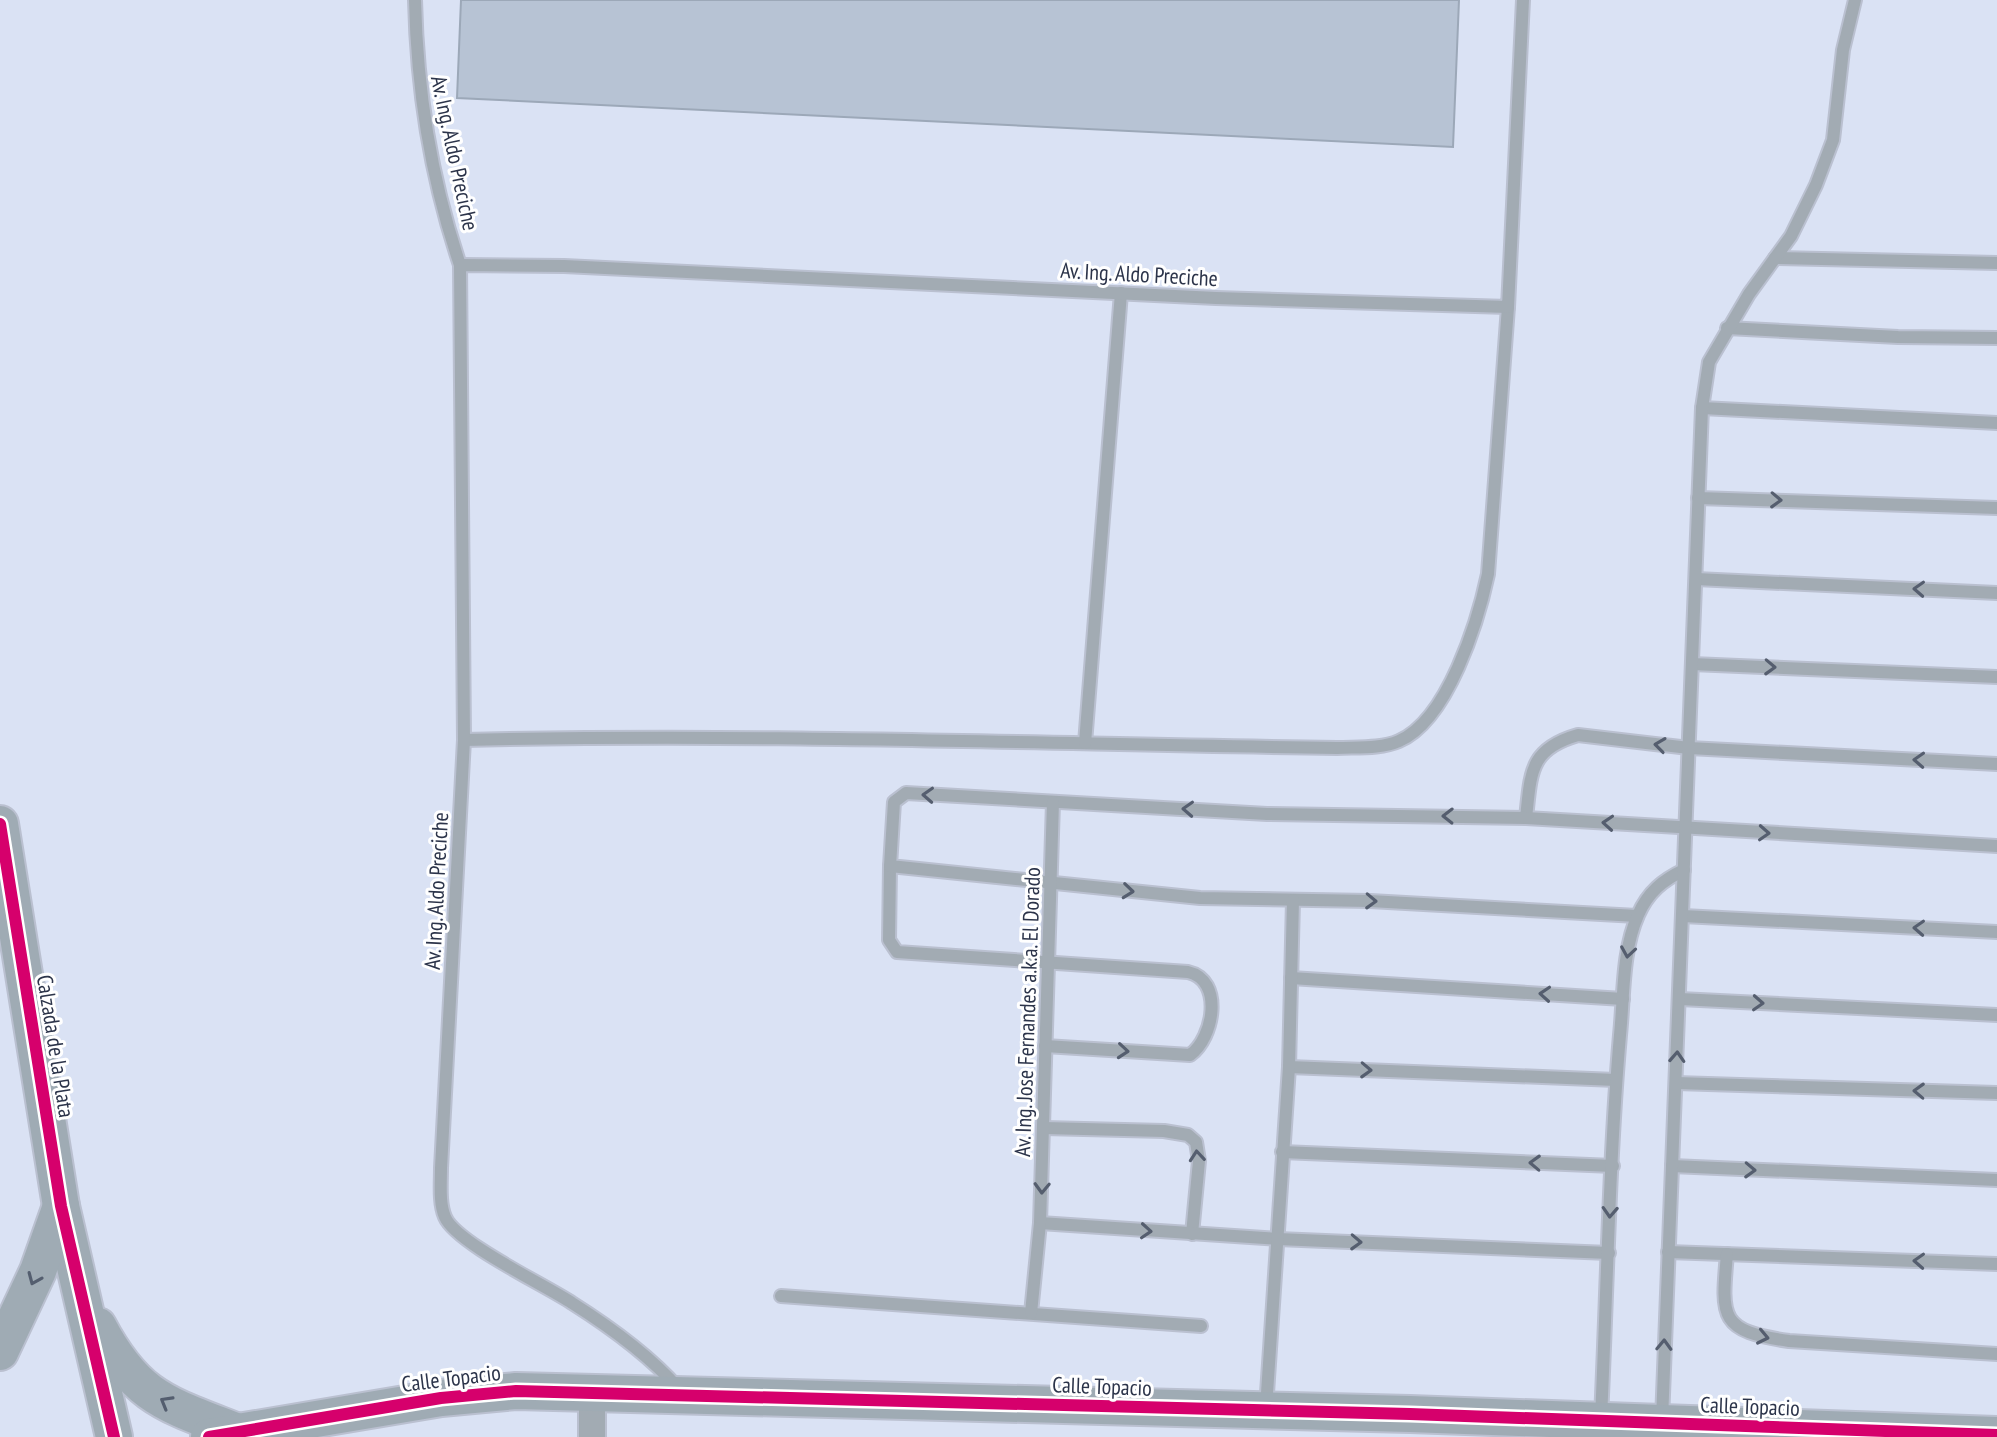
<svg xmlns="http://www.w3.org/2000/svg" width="1997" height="1437" viewBox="0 0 1997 1437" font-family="'PT Sans Narrow',sans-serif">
  <rect width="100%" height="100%" fill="#dae2f4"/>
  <!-- building -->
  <polygon fill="#b7c3d4" stroke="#9ca8b8" stroke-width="2" points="461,0 1459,0 1453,147 457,98"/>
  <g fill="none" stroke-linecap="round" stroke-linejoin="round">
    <!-- lane casing -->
    <g stroke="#bac0d0" stroke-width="16">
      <g id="lane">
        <path d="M 415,0 C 417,91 431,179 460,265"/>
        <polyline points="1775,258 1997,263"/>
        <polyline points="1727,328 1898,337 1997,338"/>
        <polyline points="1702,408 1997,423"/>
        <polyline points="1698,498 1997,508"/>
        <polyline points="1696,579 1997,593"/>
        <polyline points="1692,664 1997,677"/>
        <path d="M 464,740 C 755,733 1046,744 1337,748 C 1357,747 1381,749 1399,741 C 1448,720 1478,621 1488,574 L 1508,307"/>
        <polyline points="1085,743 1121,293"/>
        <path d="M 1526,818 C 1531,773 1529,749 1578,735 L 1689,748 L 1997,764"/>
        <path d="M 890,866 L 889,940 L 897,952 L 1188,972 C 1224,980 1214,1038 1190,1055 L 1045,1046"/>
        <polyline points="1637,916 1370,901 1200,898 890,866 894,802 906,793 1267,814 1526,818 1997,846"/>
        <polyline points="1683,916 1997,932"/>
        <polyline points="1291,978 1623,999"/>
        <polyline points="1680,999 1997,1015"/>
        <polyline points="1289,1067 1616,1080"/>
        <polyline points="1676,1083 1997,1093"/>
        <polyline points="1044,1128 1164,1131 1188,1135 1196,1142 1199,1161 1192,1234"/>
        <polyline points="1282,1152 1613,1166"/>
        <polyline points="1672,1166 1997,1180"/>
        <polyline points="1040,1223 1278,1239 1609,1253"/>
        <polyline points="1668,1252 1997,1264"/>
        <path d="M 1727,1254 C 1721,1319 1720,1331 1789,1341 L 1997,1354"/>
        <polyline points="781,1296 1201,1326"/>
        <polyline points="1031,1313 1040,1223 1053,802"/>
        <path d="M 678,1388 C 648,1354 610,1327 572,1303 C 545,1285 456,1243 445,1217 C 439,1203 441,1184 441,1168 L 464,740 L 460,265 L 564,266 L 1216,298 L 1508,307 L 1523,0"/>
        <polyline points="1266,1408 1289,1067 1293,900"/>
        <path d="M 1601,1418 C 1607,1291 1609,1162 1620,1035 C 1624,996 1622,951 1638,915 C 1648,892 1663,880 1684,870"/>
        <polyline points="1662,1420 1702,408 1709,362 1749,294 1791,236 1816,185 1833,140 1843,50 1855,0"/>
      </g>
    </g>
    <!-- street casing -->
    <g stroke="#bac0d0" stroke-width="30">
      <polyline id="street" points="592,1392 592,1437"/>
    </g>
    <!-- secondary casing -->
    <g stroke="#bac0d0" stroke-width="40">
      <g id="secondary">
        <polyline points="0,824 61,1206 114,1437"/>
        <path d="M 98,1326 C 136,1398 166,1404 238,1432"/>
        <polyline points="0,1352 38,1271 61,1206"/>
        <polyline points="209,1437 441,1398 516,1391 1410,1414 1997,1435"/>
      </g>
    </g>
    <!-- lane -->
    <use href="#lane" stroke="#a2abb3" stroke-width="12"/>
    <!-- street -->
    <use href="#street" stroke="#a2abb3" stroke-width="26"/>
    <!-- secondary -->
    <use href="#secondary" stroke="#9fabb4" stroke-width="36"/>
    <!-- cycleway casing -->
    <g stroke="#fff" stroke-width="17">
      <g id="cycleway">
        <polyline points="0,824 61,1206 114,1437"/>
        <polyline points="209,1437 441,1398 516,1391 1410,1414 1997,1435"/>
      </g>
    </g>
    <!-- cycleway -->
    <use href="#cycleway" stroke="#d6006c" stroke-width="12"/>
  </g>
  <!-- one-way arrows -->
  <defs><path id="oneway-chevron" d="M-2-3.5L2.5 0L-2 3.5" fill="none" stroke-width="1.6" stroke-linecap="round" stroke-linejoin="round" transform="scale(2)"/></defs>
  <g stroke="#555e6f">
    <use href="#oneway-chevron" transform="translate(1776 500) rotate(2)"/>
    <use href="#oneway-chevron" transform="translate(1919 589) rotate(-177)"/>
    <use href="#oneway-chevron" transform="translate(1770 667) rotate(2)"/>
    <use href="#oneway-chevron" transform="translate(1660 745) rotate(-172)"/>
    <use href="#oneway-chevron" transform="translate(1919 760) rotate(-177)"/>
    <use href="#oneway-chevron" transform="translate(928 795) rotate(-177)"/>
    <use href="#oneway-chevron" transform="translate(1188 809) rotate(-177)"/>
    <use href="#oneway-chevron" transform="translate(1448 816) rotate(-179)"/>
    <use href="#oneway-chevron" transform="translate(1608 823) rotate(-176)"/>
    <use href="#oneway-chevron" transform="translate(1764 833) rotate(3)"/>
    <use href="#oneway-chevron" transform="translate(1128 891) rotate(6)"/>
    <use href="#oneway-chevron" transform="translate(1371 901) rotate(2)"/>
    <use href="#oneway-chevron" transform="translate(1919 928) rotate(-177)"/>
    <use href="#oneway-chevron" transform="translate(1628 952) rotate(99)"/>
    <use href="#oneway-chevron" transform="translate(1545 994) rotate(-176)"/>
    <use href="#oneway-chevron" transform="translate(1758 1003) rotate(3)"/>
    <use href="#oneway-chevron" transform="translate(1123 1051) rotate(5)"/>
    <use href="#oneway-chevron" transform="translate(1677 1057) rotate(-87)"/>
    <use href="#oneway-chevron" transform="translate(1366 1070) rotate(2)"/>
    <use href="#oneway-chevron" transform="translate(1919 1091) rotate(-178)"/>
    <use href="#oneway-chevron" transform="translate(1197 1156) rotate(-95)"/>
    <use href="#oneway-chevron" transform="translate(1535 1163) rotate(-178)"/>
    <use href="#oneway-chevron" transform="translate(1750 1170) rotate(2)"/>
    <use href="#oneway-chevron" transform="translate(1042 1188) rotate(92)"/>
    <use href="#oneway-chevron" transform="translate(1610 1212) rotate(93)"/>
    <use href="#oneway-chevron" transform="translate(1146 1231) rotate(4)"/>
    <use href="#oneway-chevron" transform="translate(1356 1242) rotate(2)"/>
    <use href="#oneway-chevron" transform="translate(1919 1261) rotate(-177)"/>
    <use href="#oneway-chevron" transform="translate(1763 1337) rotate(12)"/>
    <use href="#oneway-chevron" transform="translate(1664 1345) rotate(-88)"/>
  </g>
  <g stroke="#545e6f">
    <use href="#oneway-chevron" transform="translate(34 1279) rotate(113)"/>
    <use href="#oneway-chevron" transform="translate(166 1402) rotate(-150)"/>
  </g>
  <g text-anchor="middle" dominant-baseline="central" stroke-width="6" stroke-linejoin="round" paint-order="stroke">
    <!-- street labels -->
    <g font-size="22" fill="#2c344a" stroke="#fff">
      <text transform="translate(455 153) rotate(78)">Av. Ing. Aldo Preciche</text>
      <text transform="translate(1139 274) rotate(3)">Av. Ing. Aldo Preciche</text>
      <text transform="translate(436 891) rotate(-87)">Av. Ing. Aldo Preciche</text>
      <text transform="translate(1027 1012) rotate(-88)">Av. Ing. Jose Fernandes a.k.a. El Dorado</text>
      <text transform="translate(56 1046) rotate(81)">Calzada de la Plata</text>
      <text transform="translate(451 1378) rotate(-7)">Calle Topacio</text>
      <text transform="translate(1102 1386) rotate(2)">Calle Topacio</text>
      <text transform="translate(1750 1406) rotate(2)">Calle Topacio</text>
    </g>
  </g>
</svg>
